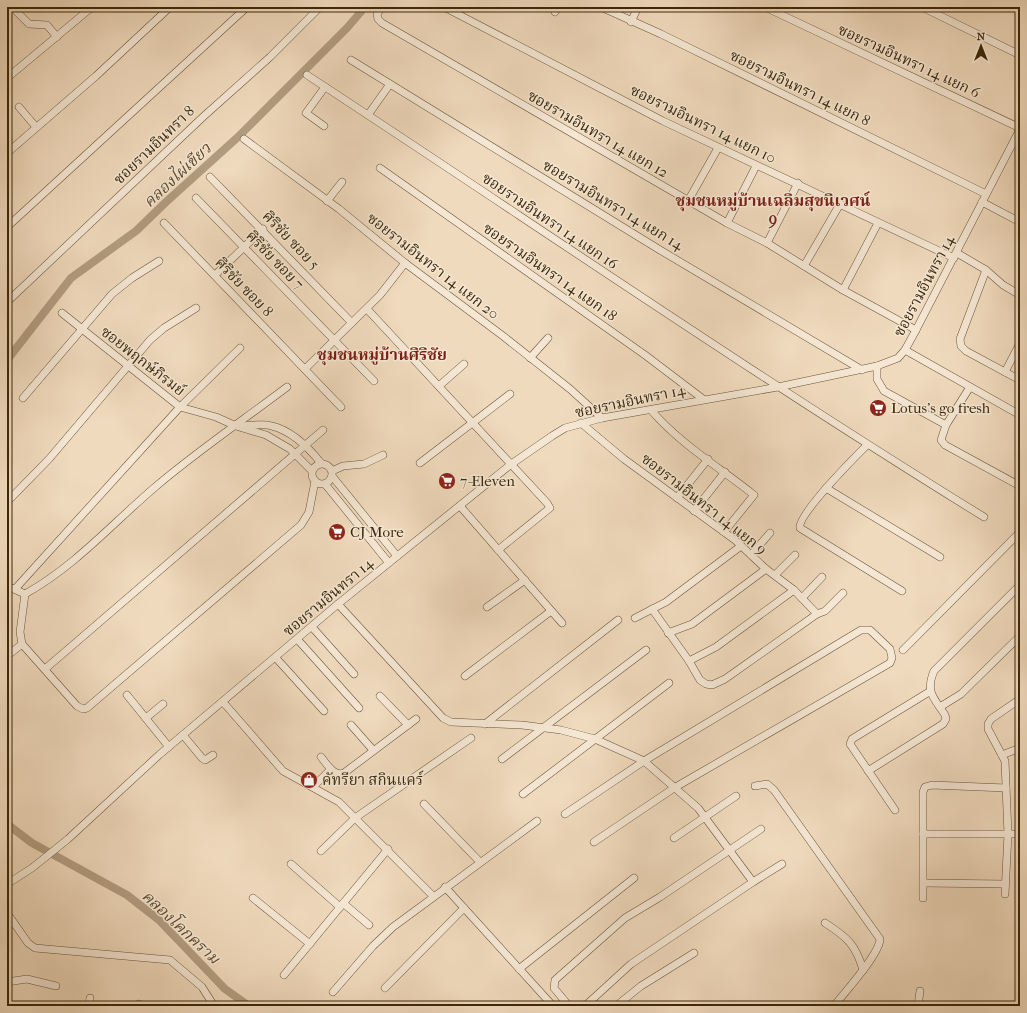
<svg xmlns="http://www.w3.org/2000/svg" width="1027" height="1013" viewBox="0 0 1027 1013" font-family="'IM FELL French Canon','Noto Serif Thai',serif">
  <rect width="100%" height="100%" fill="#f0dabd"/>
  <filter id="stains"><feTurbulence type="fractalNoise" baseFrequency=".005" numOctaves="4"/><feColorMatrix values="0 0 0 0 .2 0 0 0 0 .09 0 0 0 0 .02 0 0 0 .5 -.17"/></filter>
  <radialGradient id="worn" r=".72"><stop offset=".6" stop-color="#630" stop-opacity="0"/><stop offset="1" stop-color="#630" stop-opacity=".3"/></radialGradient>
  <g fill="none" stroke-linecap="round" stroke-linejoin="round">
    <!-- canal -->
    <g stroke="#b29d80" stroke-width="8">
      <polyline points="7,360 71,278 136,231 166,202 238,137 347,28 365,7"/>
      <polyline points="7,824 32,843 127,895 159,920 225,989 249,1006"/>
    </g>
    <!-- minor casing -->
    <g stroke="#685437" stroke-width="8">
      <g id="minor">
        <polyline points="12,7 29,24 47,25 57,37"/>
        <polyline points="382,7 377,14 378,19 382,23 727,223 767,243 843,290 916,330"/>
        <polyline points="444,7 663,121 954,258"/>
        <polyline points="601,7 661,34 986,194"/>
        <polyline points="765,7 1020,128"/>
        <polyline points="922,7 1020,55"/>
        <polyline points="555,12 558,7"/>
        <polyline points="631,22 638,7"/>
        <polyline points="351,60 660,250 862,370"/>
        <path d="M 307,75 C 533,223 755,376 984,517"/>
        <polyline points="7,78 92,7"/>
        <polyline points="19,107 36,127"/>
        <polyline points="368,115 390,84"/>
        <polyline points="324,126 306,113 325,87"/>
        <polyline points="244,139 339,209 405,263 503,336 570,389 602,418"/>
        <polyline points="7,153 96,76 170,7"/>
        <polyline points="380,168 645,355 703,399"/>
        <polyline points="210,177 352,323"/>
        <polyline points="196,198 374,381"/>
        <polyline points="327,201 342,182"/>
        <polyline points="688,201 718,148"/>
        <polyline points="982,202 1020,222"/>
        <polyline points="164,223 341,407"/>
        <polyline points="727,223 756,166"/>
        <polyline points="7,227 247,7"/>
        <polyline points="767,243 798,183"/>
        <polyline points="957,253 986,270 1003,285 1020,295"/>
        <polyline points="804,266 840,204"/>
        <polyline points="986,270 960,339 961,346 966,351 1020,380"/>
        <polyline points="215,275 263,229"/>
        <polyline points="843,290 878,223"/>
        <polyline points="7,302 204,116 270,57 320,7"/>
        <polyline points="367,309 547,503 550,508 498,550"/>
        <polyline points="62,313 180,407 216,417 236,426 266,435 290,449 312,471"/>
        <polyline points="905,350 1020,415"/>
        <polyline points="530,358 548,338"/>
        <polyline points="877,366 877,379 884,391 946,425"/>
        <polyline points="305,369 380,295 405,263"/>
        <polyline points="1005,372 1020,343"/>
        <polyline points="439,386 464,364"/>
        <polyline points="970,387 946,425 941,440 945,445 1020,486"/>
        <polyline points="23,398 112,294 132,278 159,261"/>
        <path d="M 651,410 C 680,444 719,467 754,495 L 724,532"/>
        <polyline points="581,423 624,459 735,540 766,569 794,590 817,614 725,679 712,685 706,684 700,680 689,661 652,609"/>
        <path d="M 240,426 C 250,426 262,423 272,426 C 292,431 309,448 321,463"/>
        <path d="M 867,445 C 855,457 797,515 800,528 L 902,591"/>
        <polyline points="420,463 510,394"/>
        <circle cx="322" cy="474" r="10"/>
        <polyline points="332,471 343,466 364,464 383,455"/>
        <polyline points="332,476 397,556"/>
        <polyline points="325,484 389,563"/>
        <polyline points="826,488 940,557"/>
        <polyline points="677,498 708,459"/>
        <polyline points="7,502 49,459 150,340 164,328 196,308"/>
        <polyline points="460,506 562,623"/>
        <polyline points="694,511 725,472"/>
        <polyline points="751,555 770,533"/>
        <polyline points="775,575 795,555"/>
        <polyline points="7,586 25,594"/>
        <polyline points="15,589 180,407 240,348"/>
        <polyline points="25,594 20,632 22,644 77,706 83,709 87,708 301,525 309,512 315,481"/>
        <path d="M 25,594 C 74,567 112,524 154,488 C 196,452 242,421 287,387"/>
        <polyline points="802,598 822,577"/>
        <polyline points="338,604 443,718 451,722 522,725 561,730 595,739 644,761 698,808 753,882"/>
        <polyline points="487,607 525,580"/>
        <polyline points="817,614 825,611 843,593"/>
        <polyline points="635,618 666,602 741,546"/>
        <polyline points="312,627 354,674"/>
        <polyline points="668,633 692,624 766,569"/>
        <polyline points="298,640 359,708"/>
        <polyline points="903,650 1020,532"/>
        <polyline points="7,656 22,644"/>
        <polyline points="276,658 324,711"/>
        <polyline points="689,661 716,647 794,590"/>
        <polyline points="45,669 323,430"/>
        <polyline points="465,676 551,611"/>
        <polyline points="127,695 169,747"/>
        <polyline points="380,696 408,725"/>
        <polyline points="223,702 283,771 339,802 433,896"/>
        <polyline points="940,707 961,694 1020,636"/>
        <polyline points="146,718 163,704"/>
        <polyline points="485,724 618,620"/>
        <polyline points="351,725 373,750"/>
        <polyline points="183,735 202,758 205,760 213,755"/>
        <polyline points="1002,755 1020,748"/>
        <path d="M 321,757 C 327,764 334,777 344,773 L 416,719"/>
        <polyline points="502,759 646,650"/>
        <path d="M 868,771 L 943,724 L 946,719 L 945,715 C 934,698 925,692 934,671 L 1020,585"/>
        <path d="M 755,786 L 767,784 L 774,790 L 880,939 C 880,954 844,993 834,1006"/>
        <polyline points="313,787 331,769"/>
        <polyline points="523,794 669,683"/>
        <polyline points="424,804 479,861"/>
        <polyline points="895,810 850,744 852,739 929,692"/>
        <polyline points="565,814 644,761 861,630 870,630 890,649 892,658 890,663 674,788 594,842"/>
        <polyline points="923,834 1020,834"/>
        <polyline points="674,838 736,796"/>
        <polyline points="321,851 355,818 471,738"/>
        <polyline points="291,864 340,907"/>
        <polyline points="924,883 1005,884"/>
        <polyline points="7,884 32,868 68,839 159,755 338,604 510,465 552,436 565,428 602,418 778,387 877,366 898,358 905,350 916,330 1020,129"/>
        <polyline points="445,887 553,1006"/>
        <polyline points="1005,894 1008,834 1005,761 988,729 988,724 991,719 1020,699"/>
        <polyline points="253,898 310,944"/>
        <polyline points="923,898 923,792 925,787 932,785 1006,788"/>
        <polyline points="343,903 369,925"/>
        <polyline points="7,913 28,943 35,948 170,960 202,987 214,1006"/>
        <path d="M 825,923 C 847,937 856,945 863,970"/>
        <polyline points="519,969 634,878"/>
        <polyline points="284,975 388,849"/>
        <polyline points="7,982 27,979 56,986"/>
        <polyline points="385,988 464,908"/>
        <polyline points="333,992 373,946 393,927 537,821"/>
        <polyline points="89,1006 90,998"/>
        <polyline points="138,1006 139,1004"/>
        <polyline points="569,1006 554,988 555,980 625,918 660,897 761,829"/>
        <polyline points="585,1006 631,964 753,882 782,864"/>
        <polyline points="616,1006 641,986 694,953"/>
        <polyline points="918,1006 920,991"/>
      </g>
    </g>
    <!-- minor -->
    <use href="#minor" stroke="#f5e7d4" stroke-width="7"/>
  </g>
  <!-- icons -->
  <defs>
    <g id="supermarket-disc" transform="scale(0.9)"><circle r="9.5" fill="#8f2418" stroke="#f5e7d4"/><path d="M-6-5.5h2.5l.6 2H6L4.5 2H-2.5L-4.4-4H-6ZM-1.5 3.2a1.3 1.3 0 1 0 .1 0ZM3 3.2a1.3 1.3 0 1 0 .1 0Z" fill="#fff"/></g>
    <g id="shop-disc" transform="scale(0.9)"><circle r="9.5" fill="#8f2418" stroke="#f5e7d4"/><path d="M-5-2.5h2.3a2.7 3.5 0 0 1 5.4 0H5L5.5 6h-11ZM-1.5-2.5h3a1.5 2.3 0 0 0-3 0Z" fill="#fff"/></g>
  </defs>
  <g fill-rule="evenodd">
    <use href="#supermarket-disc" x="878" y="408"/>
    <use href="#supermarket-disc" x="447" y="481"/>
    <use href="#supermarket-disc" x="337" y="532"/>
    <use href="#shop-disc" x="309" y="780"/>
  </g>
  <g text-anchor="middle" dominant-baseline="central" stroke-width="3" stroke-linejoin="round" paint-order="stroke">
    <!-- street labels -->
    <g font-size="15" fill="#3b280a" stroke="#f5e7d4">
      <text transform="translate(909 61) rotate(25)">ซอยรามอินทรา 14 แยก 6</text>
      <text transform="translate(800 88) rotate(26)">ซอยรามอินทรา 14 แยก 8</text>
      <text transform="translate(703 124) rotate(26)">ซอยรามอินทรา 14 แยก 10</text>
      <text transform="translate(598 134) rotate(30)">ซอยรามอินทรา 14 แยก 12</text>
      <text transform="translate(154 145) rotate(-44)">ซอยรามอินทรา 8</text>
      <text transform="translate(613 205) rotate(31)">ซอยรามอินทรา 14 แยก 14</text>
      <text transform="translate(550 221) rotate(34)">ซอยรามอินทรา 14 แยก 16</text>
      <text transform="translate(291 240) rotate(46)">ศิริชัย ซอย 5</text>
      <text transform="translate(275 260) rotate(46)">ศิริชัย ซอย 7</text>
      <text transform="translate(433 266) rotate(38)">ซอยรามอินทรา 14 แยก 20</text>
      <text transform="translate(550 272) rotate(35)">ซอยรามอินทรา 14 แยก 18</text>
      <text transform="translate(924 286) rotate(-62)">ซอยรามอินทรา 14</text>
      <text transform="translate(244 287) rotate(46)">ศิริชัย ซอย 8</text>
      <text transform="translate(143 361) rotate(38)">ซอยพฤกษ์ภิรมย์</text>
      <text transform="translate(630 401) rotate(-12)">ซอยรามอินทรา 14</text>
      <text transform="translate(704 504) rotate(38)">ซอยรามอินทรา 14 แยก 9</text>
      <text transform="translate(328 597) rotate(-40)">ซอยรามอินทรา 14</text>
    </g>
    <!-- poi labels -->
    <g font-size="15" fill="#3b280a" stroke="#f5e7d4" text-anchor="start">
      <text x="891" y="408">Lotus's go fresh</text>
      <text x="460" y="481">7-Eleven</text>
      <text x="350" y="532">CJ More</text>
      <text x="322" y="780">คัทรียา สกินแคร์</text>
    </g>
    <!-- water labels -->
    <g font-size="16" font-style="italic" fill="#5f4b2d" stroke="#f5e7d4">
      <text transform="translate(177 175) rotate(-43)">คลองไผ่เขียว</text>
      <text transform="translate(181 927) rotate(43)">คลองโคกคราม</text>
    </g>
    <!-- neighbourhood labels -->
    <g font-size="16" font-weight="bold" fill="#7a1f14" stroke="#f5e7d4">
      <text x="773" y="200">ชุมชนหมู่บ้านเฉลิมสุขนิเวศน์<tspan x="773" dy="18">9</tspan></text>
      <text x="382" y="354">ชุมชนหมู่บ้านศิริชัย</text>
    </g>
  </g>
  <!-- margin -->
  <rect width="1027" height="1013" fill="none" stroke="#f0dabd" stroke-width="24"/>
  <rect x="8" y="8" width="1011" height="997" fill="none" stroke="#3b280a" stroke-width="2"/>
  <rect x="12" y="12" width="1003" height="989" fill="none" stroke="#3b280a"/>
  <!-- north arrow -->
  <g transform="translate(981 46)" stroke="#f5e7d4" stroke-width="3" paint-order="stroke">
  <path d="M0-3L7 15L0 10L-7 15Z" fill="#3b280a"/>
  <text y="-6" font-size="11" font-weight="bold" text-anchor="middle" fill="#3b280a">N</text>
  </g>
  <rect width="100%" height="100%" filter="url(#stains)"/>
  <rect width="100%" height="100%" fill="url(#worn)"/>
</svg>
